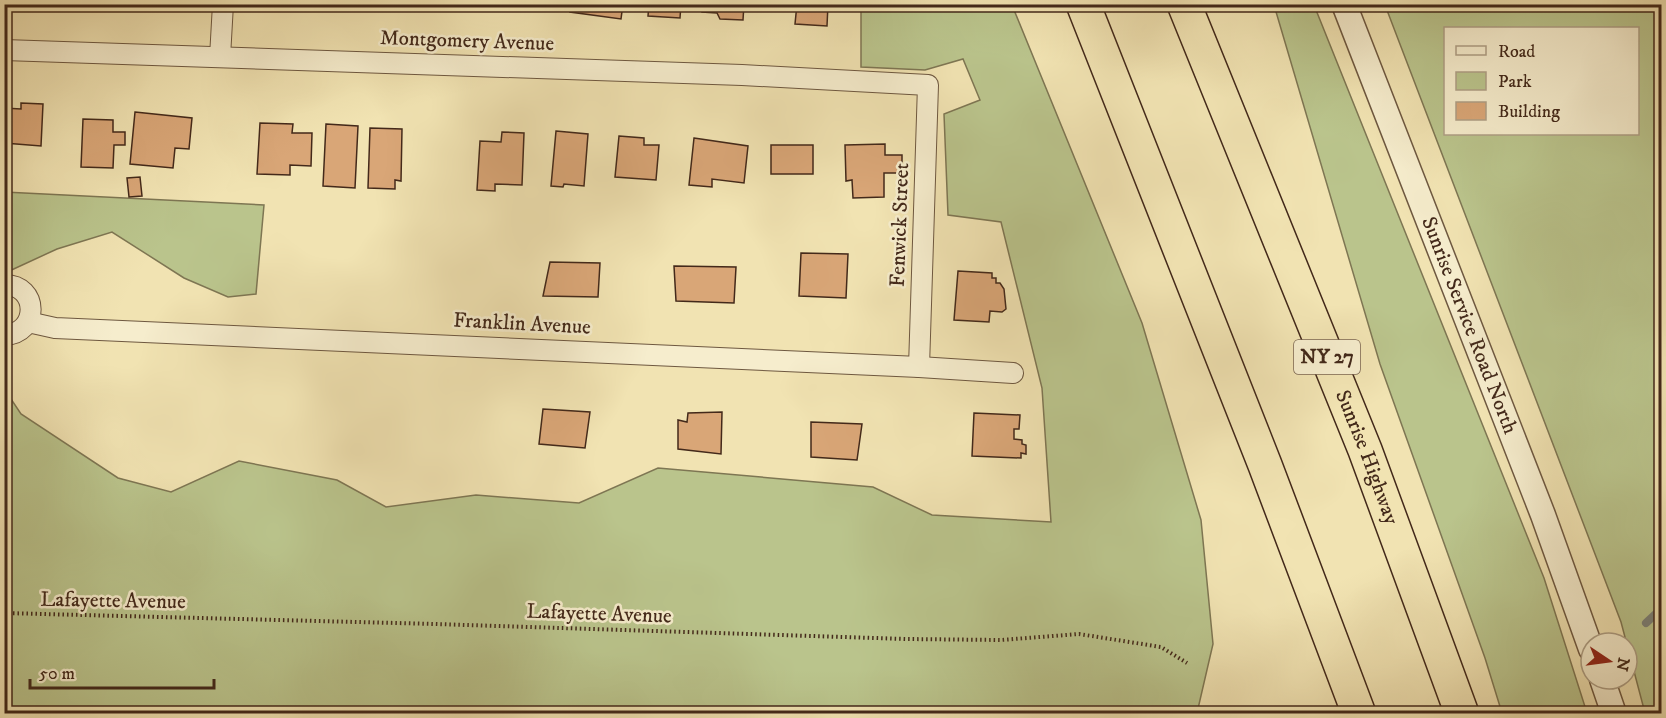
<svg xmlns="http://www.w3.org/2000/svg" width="1666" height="718" viewBox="0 0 1666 718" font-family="'IM FELL DW Pica',serif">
  <rect width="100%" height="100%" fill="#f1e3b2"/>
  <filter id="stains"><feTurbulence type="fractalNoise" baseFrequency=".00333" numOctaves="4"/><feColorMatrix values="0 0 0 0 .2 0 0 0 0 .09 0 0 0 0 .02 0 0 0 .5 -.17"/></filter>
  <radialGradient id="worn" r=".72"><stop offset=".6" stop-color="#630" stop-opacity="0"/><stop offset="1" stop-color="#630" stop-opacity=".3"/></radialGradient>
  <!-- green -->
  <g fill="#bac48c" stroke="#7e7653" stroke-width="1.5" fill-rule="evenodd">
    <polygon points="861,5 1012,5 1142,323 1201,520 1213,644 1197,713 5,713 5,390 21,414 118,478 171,492 239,461 337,480 386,507 476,495 579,503 658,468 873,487 932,515 1051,522 1042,388 1001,222 948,215 944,114 980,100 963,59 925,70 861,67"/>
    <polygon points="1274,5 1314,5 1544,578 1587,713 1502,713 1485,658 1380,364"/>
    <path d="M 1385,5 L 1661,5 L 1661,713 L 1645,713 L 1621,622 ZM 1446,28 L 1638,28 L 1638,134 L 1446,134 Z"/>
    <polygon points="4,192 264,205 256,294 228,297 184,278 112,232 57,249 5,273"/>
  </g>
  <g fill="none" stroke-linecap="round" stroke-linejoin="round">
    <!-- stream -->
    <polyline stroke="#7b8179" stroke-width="8" points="1646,623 1662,608"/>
  </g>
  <!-- building -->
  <g fill="#d9a677" stroke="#43291a" stroke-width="1.5">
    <polygon points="494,4 534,4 534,9 495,9"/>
    <polygon points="571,4 623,4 621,19 570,12"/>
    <polygon points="649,4 681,4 680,18 648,16"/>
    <polygon points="703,4 744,4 743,20 720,19 717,13 702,12"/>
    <polygon points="797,4 828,4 827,26 795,24"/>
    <polygon points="21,103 43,104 41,146 4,143 4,108 21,109"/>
    <polygon points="135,112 192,118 189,149 175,148 173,168 130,164"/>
    <polygon points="83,119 113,120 113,132 125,132 125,145 114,145 113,168 81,167"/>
    <polygon points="260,123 293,124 292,133 312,133 311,166 290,165 290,175 257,174"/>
    <polygon points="326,124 358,126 355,188 323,186"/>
    <polygon points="370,128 402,129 401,181 395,180 395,189 368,188"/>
    <polygon points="556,131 588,134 584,186 564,184 563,187 551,186"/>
    <polygon points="502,132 524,133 522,185 495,184 495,191 477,190 480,141 501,142"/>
    <polygon points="619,136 644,138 644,145 659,145 656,180 615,177"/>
    <polygon points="694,138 748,146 744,183 712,179 712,187 689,185"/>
    <polygon points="885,144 885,155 902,155 902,173 884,173 884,197 853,198 852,180 846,181 845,145"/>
    <rect x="771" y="145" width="42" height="29"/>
    <polygon points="140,177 142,196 129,197 127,178"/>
    <polygon points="801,253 848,254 846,298 799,296"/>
    <polygon points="550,262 600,263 598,297 543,296"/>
    <polygon points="674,266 736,267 734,303 676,301"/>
    <polygon points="958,271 992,273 992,278 996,278 996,283 1000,283 1004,289 1006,309 1002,312 990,311 989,322 954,320"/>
    <polygon points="543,409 590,412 585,448 539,444"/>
    <polygon points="722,412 721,454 678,449 678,420 687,422 688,413"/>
    <polygon points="974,413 1020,415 1019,429 1014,429 1014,439 1022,440 1022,444 1026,445 1026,454 1021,453 1021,458 972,456"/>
    <polygon points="811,422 862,424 857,460 811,457"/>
  </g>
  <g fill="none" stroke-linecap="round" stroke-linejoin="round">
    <!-- minor casing -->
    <g stroke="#6e5840" stroke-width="22">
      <g id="minor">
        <polyline points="4,50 742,75 928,85 919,367"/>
        <polyline points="220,57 223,4"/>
        <path d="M 4,285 C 39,284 40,334 4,335"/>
        <polyline points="28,322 55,328 919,367 1013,373"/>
      </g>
    </g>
    <!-- tertiary casing -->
    <g stroke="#6e5840" stroke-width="27">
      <g id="tertiary">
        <path id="s1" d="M 1344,4 L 1543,515 L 1591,649"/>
        <polyline points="1602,679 1614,714"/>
      </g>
    </g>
    <!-- motorway casing -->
    <g stroke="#43291a" stroke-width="36">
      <g id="motorway">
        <polyline points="1083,4 1265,465 1359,714"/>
        <path id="s2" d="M 1184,4 L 1365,450 L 1462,714"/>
      </g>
    </g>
    <!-- path -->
    <polyline stroke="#43291a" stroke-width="4" stroke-dasharray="1.5 3" stroke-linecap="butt" points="4,613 435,624 906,639 1001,640 1079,634 1161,647 1187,663"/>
    <!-- minor -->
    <use href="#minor" stroke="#f6edcd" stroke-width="20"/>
    <!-- tertiary -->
    <use href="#tertiary" stroke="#f6edcd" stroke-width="24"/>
    <!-- motorway -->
    <use href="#motorway" stroke="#f1e3b2" stroke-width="33"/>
  </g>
  <g text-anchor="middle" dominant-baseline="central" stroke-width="5" stroke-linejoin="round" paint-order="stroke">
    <!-- shield labels -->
    <rect fill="#f6edcd" stroke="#796450" stroke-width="1.5" x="1294" y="340" width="66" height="34" rx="4.5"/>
    <g font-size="20" font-weight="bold" fill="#43291a">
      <text x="1327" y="357">NY 27</text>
    </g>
    <!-- street labels -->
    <g font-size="21" fill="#43291a" stroke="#f6edcd">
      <text transform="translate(467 41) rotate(2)">Montgomery Avenue</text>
      <text transform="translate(900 225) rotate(-88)">Fenwick Street</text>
      <text transform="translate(522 324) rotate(3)">Franklin Avenue</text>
      <text stroke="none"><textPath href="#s1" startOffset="345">Sunrise Service Road North</textPath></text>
      <text stroke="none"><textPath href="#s2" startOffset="489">Sunrise Highway</textPath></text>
      <text transform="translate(113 601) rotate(1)">Lafayette Avenue</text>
      <text transform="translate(599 614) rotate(2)">Lafayette Avenue</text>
    </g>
  </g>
  <!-- margin -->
  <rect width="1666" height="718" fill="none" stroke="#f1e3b2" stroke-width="24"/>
  <rect x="6" y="6" width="1654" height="706" fill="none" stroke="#43291a" stroke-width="3"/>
  <rect x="12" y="12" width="1642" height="694" fill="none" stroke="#43291a" stroke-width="1.5"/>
  <!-- legend -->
  <rect x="1444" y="27" width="195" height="108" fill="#f6edcd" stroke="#ae9f85" stroke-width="1.5"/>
  <rect x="1456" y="46" width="30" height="9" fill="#f6edcd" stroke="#ae9f85" stroke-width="1.5"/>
  <text x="1498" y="57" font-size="18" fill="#43291a">Road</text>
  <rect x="1456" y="72" width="30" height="18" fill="#bac48c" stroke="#ae9f85" stroke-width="1.5"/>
  <text x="1498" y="87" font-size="18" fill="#43291a">Park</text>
  <rect x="1456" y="102" width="30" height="18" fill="#d9a677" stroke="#ae9f85" stroke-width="1.5"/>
  <text x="1498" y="117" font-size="18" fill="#43291a">Building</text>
  <!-- north arrow -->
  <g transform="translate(1609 661) rotate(103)"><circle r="28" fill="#f6edcd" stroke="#ae9f85" stroke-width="1.5"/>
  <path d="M0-4.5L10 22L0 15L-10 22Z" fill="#8f2418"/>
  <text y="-9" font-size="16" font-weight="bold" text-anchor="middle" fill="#43291a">N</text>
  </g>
  <!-- scale -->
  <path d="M30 679v9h184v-9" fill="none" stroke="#43291a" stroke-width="3"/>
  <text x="39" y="679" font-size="18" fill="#43291a" stroke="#f6edcd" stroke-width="4.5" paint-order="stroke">50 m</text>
  <rect width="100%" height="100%" filter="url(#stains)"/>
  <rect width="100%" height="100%" fill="url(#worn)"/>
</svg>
